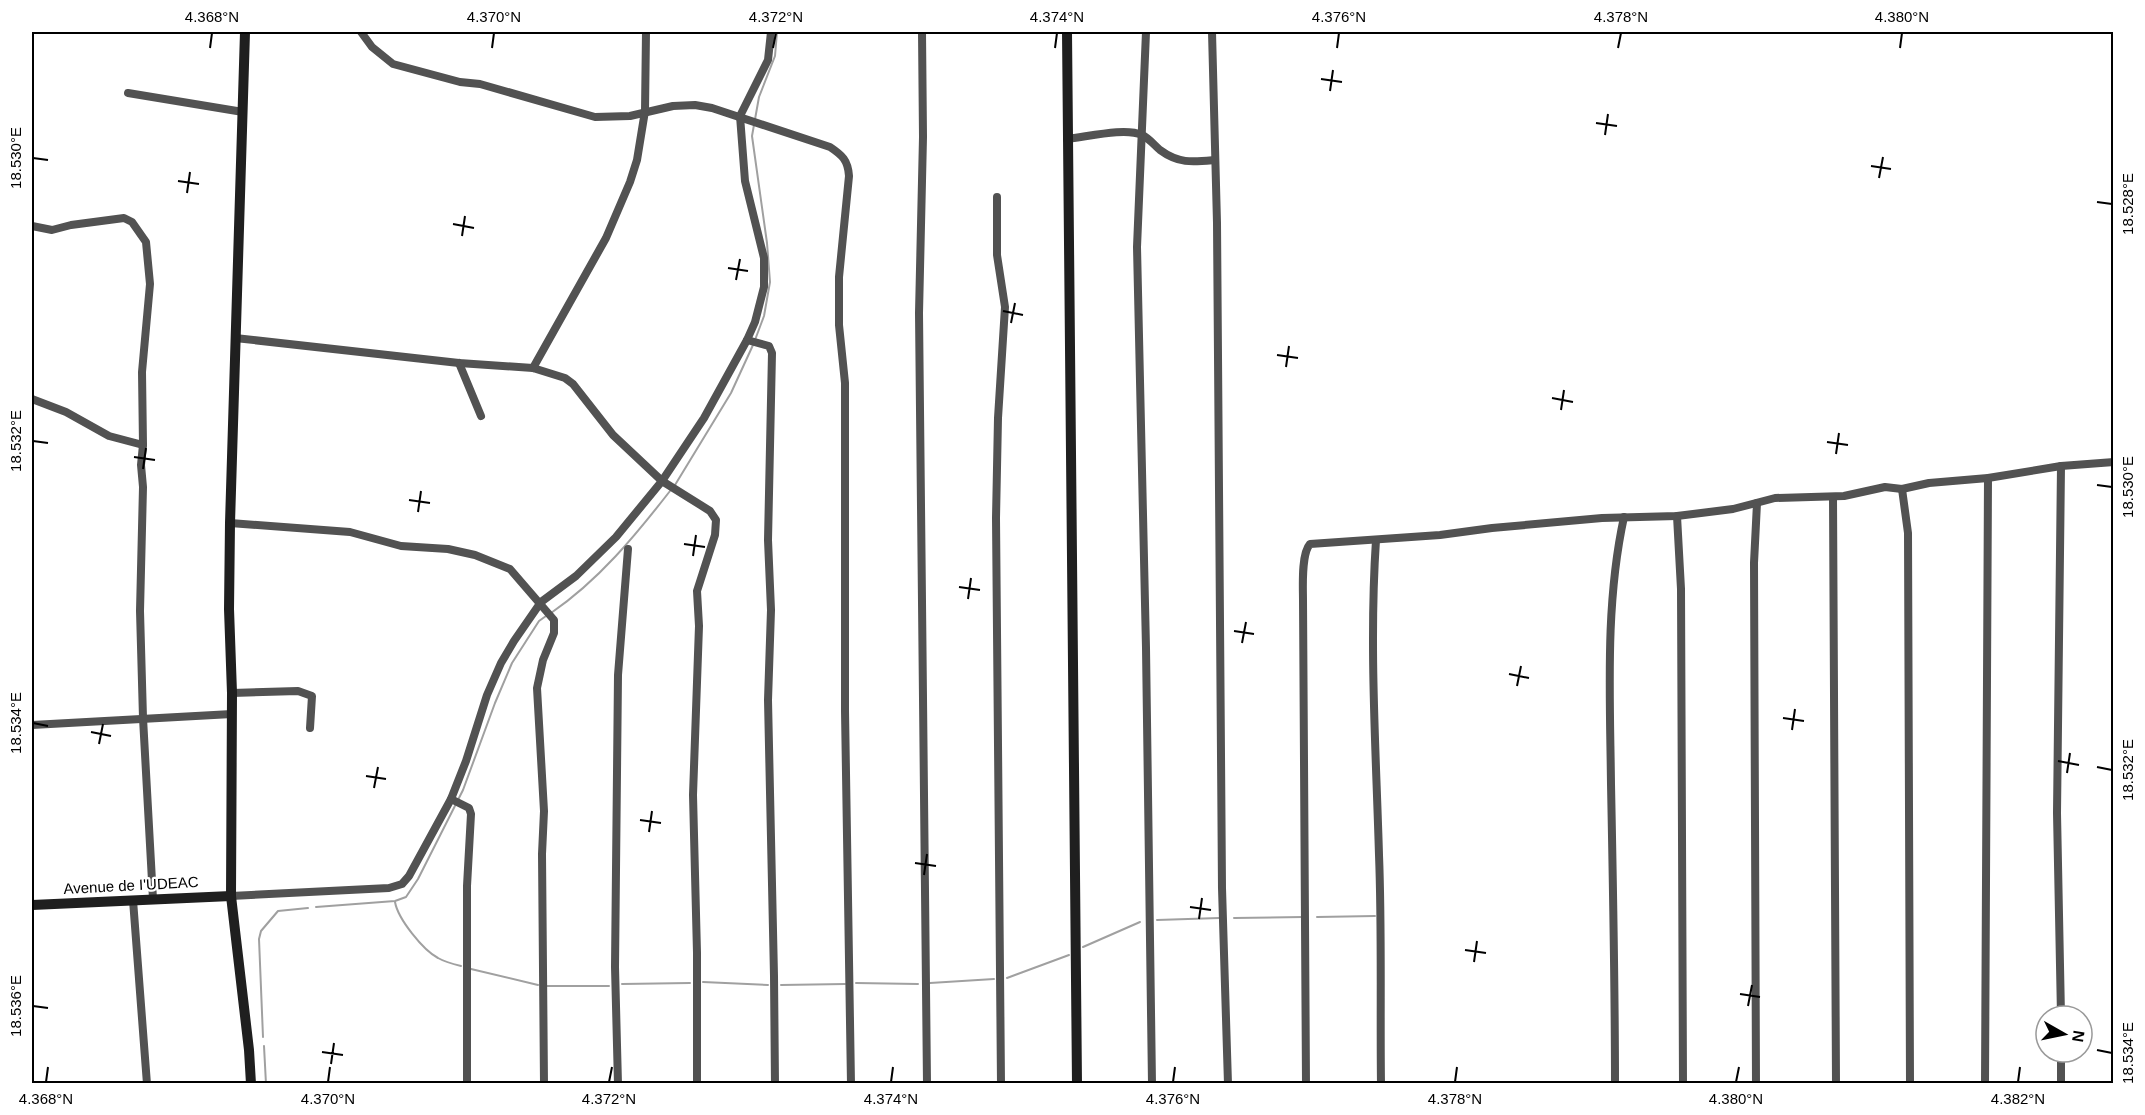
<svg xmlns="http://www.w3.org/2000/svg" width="2145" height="1115" viewBox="0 0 2145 1115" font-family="Arial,sans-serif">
  <rect width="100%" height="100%" fill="#fff"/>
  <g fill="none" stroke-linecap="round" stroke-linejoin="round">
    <!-- stream -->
    <g stroke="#a0a0a0" stroke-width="2">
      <polyline points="755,340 764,316 770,282 767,243 752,136 759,97 775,56 777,32"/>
      <polyline points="675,485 731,393 753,345"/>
      <path d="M 551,613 C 599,580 635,536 670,491"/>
      <path d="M 395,902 C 398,919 423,950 438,958 C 445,962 453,964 461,966"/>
      <polyline points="316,907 395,901 406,897 418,879 463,790 495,703 512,663 539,621 546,616"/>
      <polyline points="1317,917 1375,916"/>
      <polyline points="1234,918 1303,917"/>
      <polyline points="1157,920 1219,918"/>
      <polyline points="1083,947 1140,922"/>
      <polyline points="471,969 538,985"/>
      <polyline points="1007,978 1069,955"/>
      <polyline points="703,982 768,985"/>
      <polyline points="856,983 918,984"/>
      <polyline points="930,983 994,979"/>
      <polyline points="622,984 690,983"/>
      <polyline points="781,985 845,984"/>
      <polyline points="547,986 609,986"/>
      <polyline points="263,1037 259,939 261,931 278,911 308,908"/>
      <polyline points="264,1046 266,1084"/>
    </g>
    <!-- street -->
    <g stroke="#525252" stroke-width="8">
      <path d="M 361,32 L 372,47 L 393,64 L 460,82 L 480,84 L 595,117 L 630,116 L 673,106 L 695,105 L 712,108 L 830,147 C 842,155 848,160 849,176 L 839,277 L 839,325 L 845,383 L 845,711 L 851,1084"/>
      <polyline points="922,32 923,137 919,313 927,1084"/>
      <polyline points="1146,32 1137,247 1146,648 1152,1084"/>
      <polyline points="1212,32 1217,223 1222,888 1228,1084"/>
      <polyline points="128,93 243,112"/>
      <path d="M 1067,139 C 1087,137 1125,127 1142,135 C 1149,138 1155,146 1160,150 C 1179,164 1193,162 1215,160"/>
      <polyline points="997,197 997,255 1005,307 998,418 996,518 1001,1084"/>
      <polyline points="32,226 52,230 71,225 124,218 132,222 146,242 150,284 142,372 143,445 141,465 143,487 140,611 143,718 153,899"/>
      <polyline points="235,338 459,363 533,368 565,378 573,384 613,435 662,481 710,511 716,520 715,535 697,591 699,626 693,795 697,953 697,1084"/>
      <polyline points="747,340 769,346 772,353 768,540 771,610 768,700 774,976 775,1084"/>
      <polyline points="459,363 481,416"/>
      <polyline points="533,368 606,238 630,182 637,160 645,111 646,32"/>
      <polyline points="32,399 66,412 109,436 143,445"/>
      <polyline points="2061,466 2057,813 2061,1016"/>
      <polyline points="1902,489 1908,533 1910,1084"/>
      <polyline points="1833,497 1836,1084"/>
      <polyline points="1677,516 1681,589 1683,1084"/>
      <polyline points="230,523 350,532 401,546 448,549 475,555 510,569 554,620 554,633 543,660 537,688 544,811 542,854 544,1084"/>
      <path d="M 1376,540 C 1369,645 1376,750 1379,855 C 1382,931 1380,1007 1381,1084"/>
      <polyline points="232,693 298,691 312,696 310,728"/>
      <polyline points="32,725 232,714"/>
      <polyline points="451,799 469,808 471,814 467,886 467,1084"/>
      <polyline points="231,896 389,888 402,884 409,876 451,799 466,761 487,695 501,663 514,641 541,602 576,576 616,537 662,481 704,418 747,340 755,322 764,287 764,258 745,181 740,116 768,60 771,32"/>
      <polyline points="133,900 147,1084"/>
      <polyline points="2061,1052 2061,1084"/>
      <polyline points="618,1084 615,967 618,675 628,549"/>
      <path d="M 1306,1084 L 1303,600 C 1303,587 1301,554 1310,544 L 1440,535 L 1492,528 L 1602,518 L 1677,516 L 1733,509 L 1775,498 L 1844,496 L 1885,487 L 1902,489 L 1929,483 L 1988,478 L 2061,466 L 2114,462"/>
      <path d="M 1615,1084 C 1615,984 1613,884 1611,784 C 1610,695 1605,604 1624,517"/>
      <polyline points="1756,1084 1754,563 1757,503"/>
      <polyline points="1985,1084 1988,478"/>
    </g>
    <!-- secondary -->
    <g stroke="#1f1f1f" stroke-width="10">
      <polyline points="245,32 230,523 229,609 232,693 231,896 249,1050 251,1084"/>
      <polyline points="1067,32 1077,1084"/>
      <polyline points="32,905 231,896"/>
    </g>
  </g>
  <!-- ticks -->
  <path fill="none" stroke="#000" stroke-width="2" d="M 210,48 L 212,33M 492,48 L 494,33M 773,48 L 776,33M 1055,48 L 1057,33M 1337,48 L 1339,33M 1618,48 L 1621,33M 1900,48 L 1902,33M 1321,79 L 1342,82M 1330,91 L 1333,70M 1596,123 L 1617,126M 1605,135 L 1608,114M 33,158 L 48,160M 1871,166 L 1891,169M 1879,178 L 1883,157M 178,181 L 199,184M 187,193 L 190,172M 2097,202 L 2112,204M 453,224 L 474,228M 462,236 L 465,216M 728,268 L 748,271M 736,280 L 740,259M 1003,311 L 1023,315M 1011,323 L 1015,303M 1277,355 L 1298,358M 1286,367 L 1289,346M 1552,398 L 1573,402M 1561,410 L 1564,390M 33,441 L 48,443M 1827,442 L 1848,445M 1836,454 L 1839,433M 134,457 L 155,460M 143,469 L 146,448M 2097,485 L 2112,487M 409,500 L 430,503M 418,512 L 421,491M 684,544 L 705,547M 693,556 L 696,535M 959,587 L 980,590M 968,599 L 971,578M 1234,631 L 1254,634M 1242,643 L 1246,622M 1509,674 L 1529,678M 1517,686 L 1521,666M 1783,718 L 1804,721M 33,723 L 48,726M 1792,730 L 1795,709M 91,732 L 111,736M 99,744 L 103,724M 2058,761 L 2079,765M 2097,767 L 2112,770M 2067,773 L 2070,753M 366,776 L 386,779M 374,788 L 378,767M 640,820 L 661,823M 649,832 L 652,811M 915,863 L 936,866M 924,875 L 927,854M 1190,907 L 1211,910M 1199,919 L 1202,898M 1465,950 L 1486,953M 1474,962 L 1477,941M 1740,994 L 1760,997M 33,1006 L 48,1008M 1748,1006 L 1752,985M 2097,1050 L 2112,1053M 322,1052 L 343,1055M 331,1064 L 334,1043M 46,1082 L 48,1067M 328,1082 L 330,1067M 609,1082 L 612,1067M 891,1082 L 893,1067M 1173,1082 L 1175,1067M 1455,1082 L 1457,1067M 1736,1082 L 1739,1067M 2018,1082 L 2020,1067"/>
  <g text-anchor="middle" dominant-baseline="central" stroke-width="4.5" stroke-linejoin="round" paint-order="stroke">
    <!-- street labels -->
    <g font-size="15" fill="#000" stroke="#fff">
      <text transform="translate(131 885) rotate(-3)">Avenue de I'UDEAC</text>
    </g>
  </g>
  <!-- border -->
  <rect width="2145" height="1115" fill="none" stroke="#ffffff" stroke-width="66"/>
  <!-- north arrow -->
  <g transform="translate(2064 1034) rotate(99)"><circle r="28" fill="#ffffff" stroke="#999999" stroke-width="1.5"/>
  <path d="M0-4.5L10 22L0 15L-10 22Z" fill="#000000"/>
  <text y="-9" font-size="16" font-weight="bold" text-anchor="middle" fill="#000000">N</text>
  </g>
  <rect x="33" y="33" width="2079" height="1049" fill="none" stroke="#000" stroke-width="2"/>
  <g font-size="15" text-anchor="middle" fill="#000">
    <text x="212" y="22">4.368°N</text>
    <text x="494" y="22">4.370°N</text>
    <text x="776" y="22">4.372°N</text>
    <text x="1057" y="22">4.374°N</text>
    <text x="1339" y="22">4.376°N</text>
    <text x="1621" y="22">4.378°N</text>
    <text x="1902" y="22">4.380°N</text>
    <text transform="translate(16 158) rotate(-90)" y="5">18.530°E</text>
    <text transform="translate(2128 204) rotate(-90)" y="5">18.528°E</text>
    <text transform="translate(16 441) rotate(-90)" y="5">18.532°E</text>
    <text transform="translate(2128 487) rotate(-90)" y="5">18.530°E</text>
    <text transform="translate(16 723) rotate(-90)" y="5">18.534°E</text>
    <text transform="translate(2128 770) rotate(-90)" y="5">18.532°E</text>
    <text transform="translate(16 1006) rotate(-90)" y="5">18.536°E</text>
    <text transform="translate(2128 1053) rotate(-90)" y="5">18.534°E</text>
    <text x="46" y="1104">4.368°N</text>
    <text x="328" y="1104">4.370°N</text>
    <text x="609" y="1104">4.372°N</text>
    <text x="891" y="1104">4.374°N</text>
    <text x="1173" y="1104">4.376°N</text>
    <text x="1455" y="1104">4.378°N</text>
    <text x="1736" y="1104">4.380°N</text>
    <text x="2018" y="1104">4.382°N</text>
  </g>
</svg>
